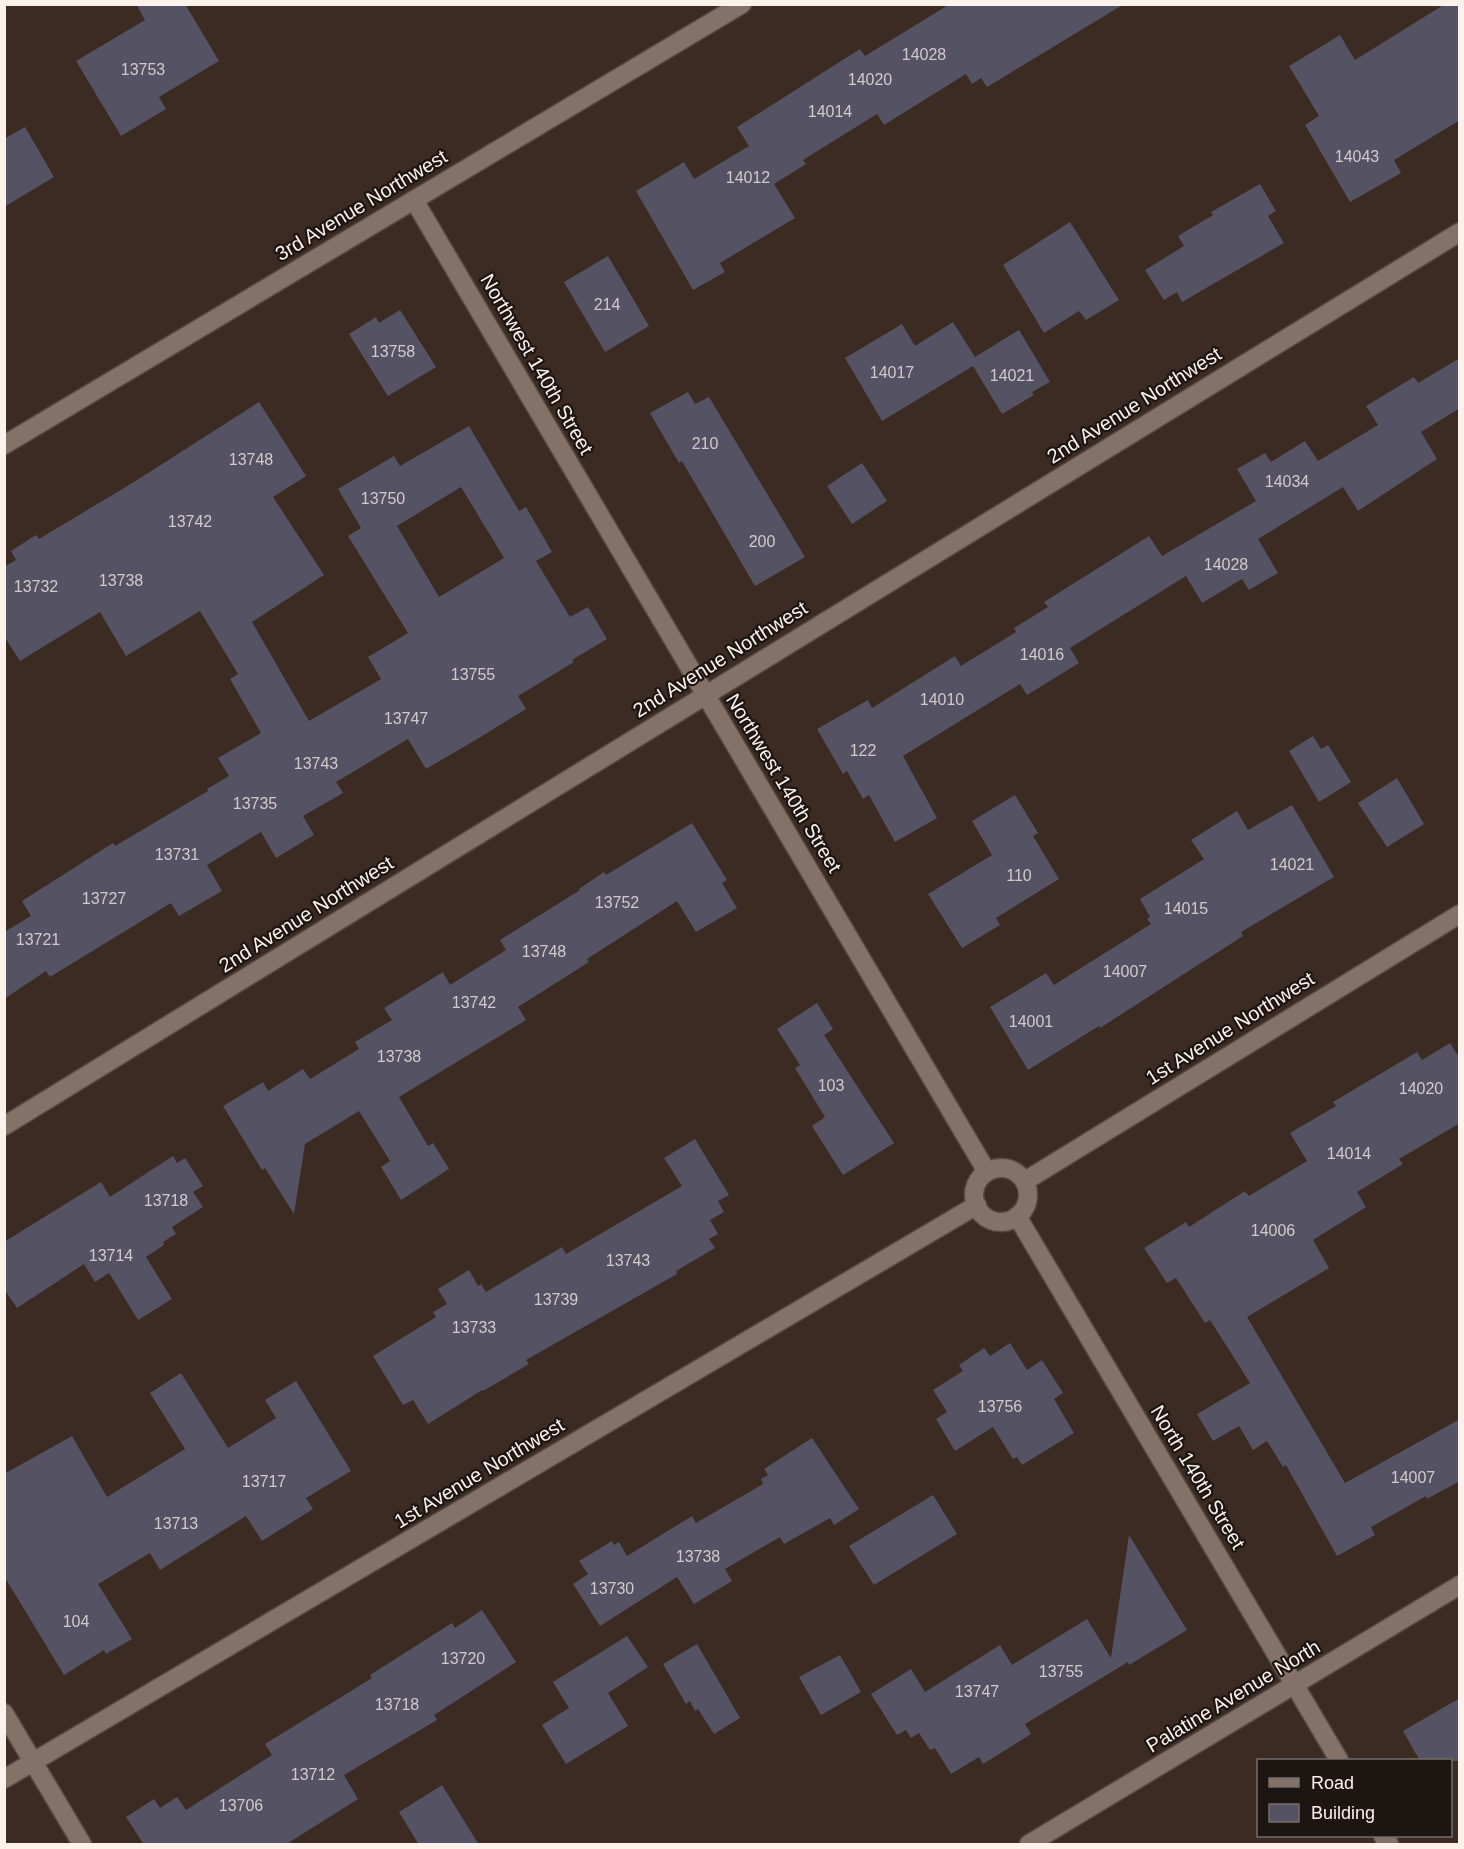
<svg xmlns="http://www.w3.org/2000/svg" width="1464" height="1849" viewBox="0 0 1464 1849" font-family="Helvetica,sans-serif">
  <rect width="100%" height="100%" fill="#3b2b23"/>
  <!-- building -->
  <g fill="#555263" fill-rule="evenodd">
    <polygon points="136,4 185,4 219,61 159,97 166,109 121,136 76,61 145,20"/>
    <polygon points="950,4 1124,4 987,87 981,78 972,84 966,74 884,125 877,114 803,160 806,164 774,184 795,218 720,263 725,272 693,290 636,191 684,162 694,179 749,146 737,127 860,49 865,56"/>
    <polygon points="1445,4 1460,4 1460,120 1394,160 1401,173 1350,202 1305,125 1319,116 1289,66 1340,35 1355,60"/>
    <polygon points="25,127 54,177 4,207 4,139"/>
    <polygon points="1260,184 1276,211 1268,216 1284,243 1182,302 1177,292 1164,300 1145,270 1184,246 1178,236 1213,215 1211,212"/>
    <polygon points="1070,222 1119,300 1086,320 1079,311 1044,333 1003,265"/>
    <polygon points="608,256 649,326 605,352 564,282"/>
    <polygon points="400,310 436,367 388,396 349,334 376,317 379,323"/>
    <polygon points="953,322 975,357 1019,330 1050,382 1032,392 1034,395 1002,414 973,366 882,421 845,358 902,324 915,346"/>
    <polygon points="1460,358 1460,408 1421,432 1437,459 1358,511 1343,487 1258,539 1278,573 1249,590 1242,579 1202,603 1186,576 1070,648 1079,663 1027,695 1020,684 903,756 937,818 895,842 869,795 863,799 847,771 843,774 817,729 868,700 872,708 955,656 961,666 1016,632 1014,628 1048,607 1044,602 1149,536 1162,556 1256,501 1237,469 1265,453 1271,462 1305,441 1318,461 1378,425 1366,406 1414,377 1418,383"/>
    <polygon points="688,392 695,404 709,397 805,557 755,586 682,461 679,463 650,413"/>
    <path d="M 259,402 L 306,476 L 273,497 L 324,575 L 252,622 L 309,721 L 381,679 L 368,657 L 408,633 L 348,536 L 361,528 L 338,489 L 394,456 L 400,466 L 469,426 L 519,511 L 526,507 L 552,552 L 536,561 L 570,617 L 588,607 L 607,639 L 572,660 L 574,662 L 518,696 L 526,709 L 479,738 L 426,769 L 408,739 L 336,782 L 343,793 L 303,816 L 314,835 L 276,858 L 261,832 L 207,865 L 222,891 L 179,916 L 171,903 L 50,977 L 46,971 L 4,999 L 4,932 L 31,916 L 22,901 L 113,843 L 115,846 L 208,791 L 207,789 L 229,776 L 218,758 L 261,733 L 230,679 L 238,674 L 200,611 L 126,656 L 100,612 L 20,661 L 4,636 L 4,567 L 16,560 L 11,551 L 36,535 L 39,539 L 134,482 ZM 461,487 L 504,558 L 439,597 L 397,526 Z"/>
    <polygon points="862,463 887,501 852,524 827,486"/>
    <polygon points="1313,736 1321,749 1328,745 1351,782 1319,802 1289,751"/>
    <polygon points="1397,778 1424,824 1387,847 1358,803"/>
    <polygon points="1015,795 1038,833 1033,836 1059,879 996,918 1000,925 962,948 928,894 992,855 972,821"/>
    <polygon points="1292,805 1334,877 1241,932 1243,936 1100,1028 1099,1026 1028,1070 990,1007 1046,973 1054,985 1151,924 1147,919 1150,917 1140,899 1204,859 1191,840 1237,811 1248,830"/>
    <polygon points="692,823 727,880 722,883 737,908 696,932 677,901 587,959 589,962 518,1007 526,1020 399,1097 428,1146 433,1143 449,1169 401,1200 381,1167 390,1161 359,1111 305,1144 294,1214 265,1168 262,1170 223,1106 263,1082 268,1091 303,1069 310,1079 359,1049 355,1042 392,1020 384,1008 443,972 450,985 506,950 500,940 580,890 579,889 604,872 606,875"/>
    <polygon points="817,1003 833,1029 824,1035 894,1143 843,1175 812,1126 825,1117 795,1068 800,1065 777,1029"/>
    <polygon points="1450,1043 1460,1059 1460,1123 1399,1159 1403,1164 1357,1192 1366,1207 1313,1240 1329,1268 1247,1317 1345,1483 1460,1419 1460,1481 1427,1499 1426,1496 1371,1527 1375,1535 1337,1556 1286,1465 1283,1467 1267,1441 1253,1450 1239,1426 1213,1441 1197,1414 1250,1383 1210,1320 1205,1323 1176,1278 1167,1283 1144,1248 1186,1222 1189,1227 1245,1191 1249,1196 1307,1161 1290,1133 1336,1106 1333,1102 1417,1052 1422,1060"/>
    <polygon points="695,1139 729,1195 718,1201 724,1212 710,1220 718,1234 709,1239 715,1248 676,1271 677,1274 526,1360 529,1364 483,1391 482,1390 428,1424 413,1400 403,1405 373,1356 436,1317 433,1312 447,1304 438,1289 469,1270 478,1286 481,1284 486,1292 562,1247 566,1254 682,1186 664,1158"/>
    <polygon points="173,1156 177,1163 185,1158 203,1186 193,1192 203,1207 172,1227 176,1234 163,1242 164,1245 146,1257 172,1299 138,1320 109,1273 95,1282 84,1264 17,1308 4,1289 4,1242 101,1182 110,1197"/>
    <polygon points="1010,1343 1027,1370 1042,1360 1063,1393 1054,1399 1074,1433 1022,1465 1017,1457 1013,1459 993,1427 955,1451 936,1419 947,1412 933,1390 963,1371 959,1365 984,1348 990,1356"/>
    <polygon points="181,1373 228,1448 276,1418 265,1400 296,1381 351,1471 306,1498 313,1509 262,1541 246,1516 160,1570 150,1553 98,1584 132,1639 106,1654 104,1650 64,1675 4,1576 4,1474 72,1436 107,1497 185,1449 150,1393"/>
    <polygon points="812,1438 859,1509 834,1525 830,1518 784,1544 780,1537 725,1569 732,1581 694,1604 677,1577 600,1626 573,1584 588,1574 579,1561 612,1541 614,1545 619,1542 627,1556 692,1516 696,1523 763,1484 761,1479 768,1475 764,1469"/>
    <polygon points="933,1495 957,1534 874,1585 849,1546"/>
    <polygon points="1129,1535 1187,1630 1129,1665 1128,1662 1025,1724 1031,1734 983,1764 979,1757 951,1774 935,1748 930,1750 919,1733 911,1738 906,1730 897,1735 871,1694 911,1669 925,1692 1000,1645 1012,1665 1087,1619 1111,1658"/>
    <polygon points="482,1610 516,1662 434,1715 437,1720 344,1775 358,1799 285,1845 144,1845 126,1817 154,1799 160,1808 177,1797 186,1810 272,1755 265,1744 372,1678 370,1675 452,1623 455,1628"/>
    <polygon points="627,1636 648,1667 608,1693 628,1726 566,1764 542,1725 569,1708 553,1682"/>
    <polygon points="697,1644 740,1718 714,1734 698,1709 695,1711 690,1701 686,1704 663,1664"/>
    <polygon points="840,1655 861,1692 821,1715 799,1677"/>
    <polygon points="1460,1698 1460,1761 1420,1761 1403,1731"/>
    <polygon points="442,1785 479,1845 419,1845 399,1812"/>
  </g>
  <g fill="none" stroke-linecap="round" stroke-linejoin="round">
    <!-- minor casing -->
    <g stroke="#564941" stroke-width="21">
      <g id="minor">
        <polyline points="414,200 987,1172"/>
        <polyline points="4,445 742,4"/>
        <polyline points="4,1126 1460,232"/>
        <circle cx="1001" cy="1195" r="27"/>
        <polyline points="1025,1181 1460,914"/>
        <polyline points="1017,1216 1339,1760"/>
        <polyline points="4,1713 82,1844"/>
        <polyline points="4,1779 977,1205"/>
        <polyline points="1383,1836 1389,1844"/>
        <polyline points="1029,1844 1460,1585"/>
      </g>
    </g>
    <!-- minor -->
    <use href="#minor" stroke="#847268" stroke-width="18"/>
  </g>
  <g text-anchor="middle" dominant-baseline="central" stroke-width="4.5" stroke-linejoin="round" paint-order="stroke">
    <!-- number labels -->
    <g font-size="16" fill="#d2caca">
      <text x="924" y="54">14028</text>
      <text x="143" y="69">13753</text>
      <text x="870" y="79">14020</text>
      <text x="830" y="111">14014</text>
      <text x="1357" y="156">14043</text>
      <text x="748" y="177">14012</text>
      <text x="607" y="304">214</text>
      <text x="393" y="351">13758</text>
      <text x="892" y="372">14017</text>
      <text x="1012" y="375">14021</text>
      <text x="705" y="443">210</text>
      <text x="251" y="459">13748</text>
      <text x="1287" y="481">14034</text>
      <text x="383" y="498">13750</text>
      <text x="190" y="521">13742</text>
      <text x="762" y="541">200</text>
      <text x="1226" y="564">14028</text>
      <text x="121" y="580">13738</text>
      <text x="36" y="586">13732</text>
      <text x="1042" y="654">14016</text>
      <text x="473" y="674">13755</text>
      <text x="942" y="699">14010</text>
      <text x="406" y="718">13747</text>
      <text x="863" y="750">122</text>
      <text x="316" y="763">13743</text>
      <text x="255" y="803">13735</text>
      <text x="177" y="854">13731</text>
      <text x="1292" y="864">14021</text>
      <text x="1019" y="875">110</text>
      <text x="104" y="898">13727</text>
      <text x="617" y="902">13752</text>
      <text x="1186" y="908">14015</text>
      <text x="38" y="939">13721</text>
      <text x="544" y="951">13748</text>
      <text x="1125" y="971">14007</text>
      <text x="474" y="1002">13742</text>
      <text x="1031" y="1021">14001</text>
      <text x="399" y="1056">13738</text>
      <text x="831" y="1085">103</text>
      <text x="1421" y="1088">14020</text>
      <text x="1349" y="1153">14014</text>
      <text x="166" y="1200">13718</text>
      <text x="1273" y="1230">14006</text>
      <text x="111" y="1255">13714</text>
      <text x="628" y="1260">13743</text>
      <text x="556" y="1299">13739</text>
      <text x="474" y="1327">13733</text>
      <text x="1000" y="1406">13756</text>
      <text x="1413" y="1477">14007</text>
      <text x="264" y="1481">13717</text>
      <text x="176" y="1523">13713</text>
      <text x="698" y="1556">13738</text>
      <text x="612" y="1588">13730</text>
      <text x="76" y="1621">104</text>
      <text x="463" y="1658">13720</text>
      <text x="1061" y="1671">13755</text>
      <text x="977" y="1691">13747</text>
      <text x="397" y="1704">13718</text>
      <text x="313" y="1774">13712</text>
      <text x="241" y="1805">13706</text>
    </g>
    <!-- street labels -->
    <g font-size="20" fill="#fcf2ec" stroke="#1d1512">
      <text transform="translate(361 205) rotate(-31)">3rd Avenue Northwest</text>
      <text transform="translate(537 364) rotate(60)">Northwest 140th Street</text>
      <text transform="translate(1134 405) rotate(-32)">2nd Avenue Northwest</text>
      <text transform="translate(720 659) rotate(-32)">2nd Avenue Northwest</text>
      <text transform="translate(784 783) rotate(59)">Northwest 140th Street</text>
      <text transform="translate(306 914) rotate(-32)">2nd Avenue Northwest</text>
      <text transform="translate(1230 1028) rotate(-32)">1st Avenue Northwest</text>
      <text transform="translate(479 1473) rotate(-31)">1st Avenue Northwest</text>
      <text transform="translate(1198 1477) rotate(59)">North 140th Street</text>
      <text transform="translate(1233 1696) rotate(-31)">Palatine Avenue North</text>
    </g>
  </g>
  <!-- border -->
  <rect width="1464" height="1849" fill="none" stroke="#fcf2ec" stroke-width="12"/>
  <!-- legend -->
  <rect x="1257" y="1759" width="195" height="78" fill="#1d1512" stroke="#766d69" stroke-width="1.5"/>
  <rect x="1269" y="1778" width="30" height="9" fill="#847268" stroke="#766d69" stroke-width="1.5"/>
  <text x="1311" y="1789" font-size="18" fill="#fcf2ec">Road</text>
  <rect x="1269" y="1804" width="30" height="18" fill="#555263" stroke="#766d69" stroke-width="1.5"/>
  <text x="1311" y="1819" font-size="18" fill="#fcf2ec">Building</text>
</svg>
